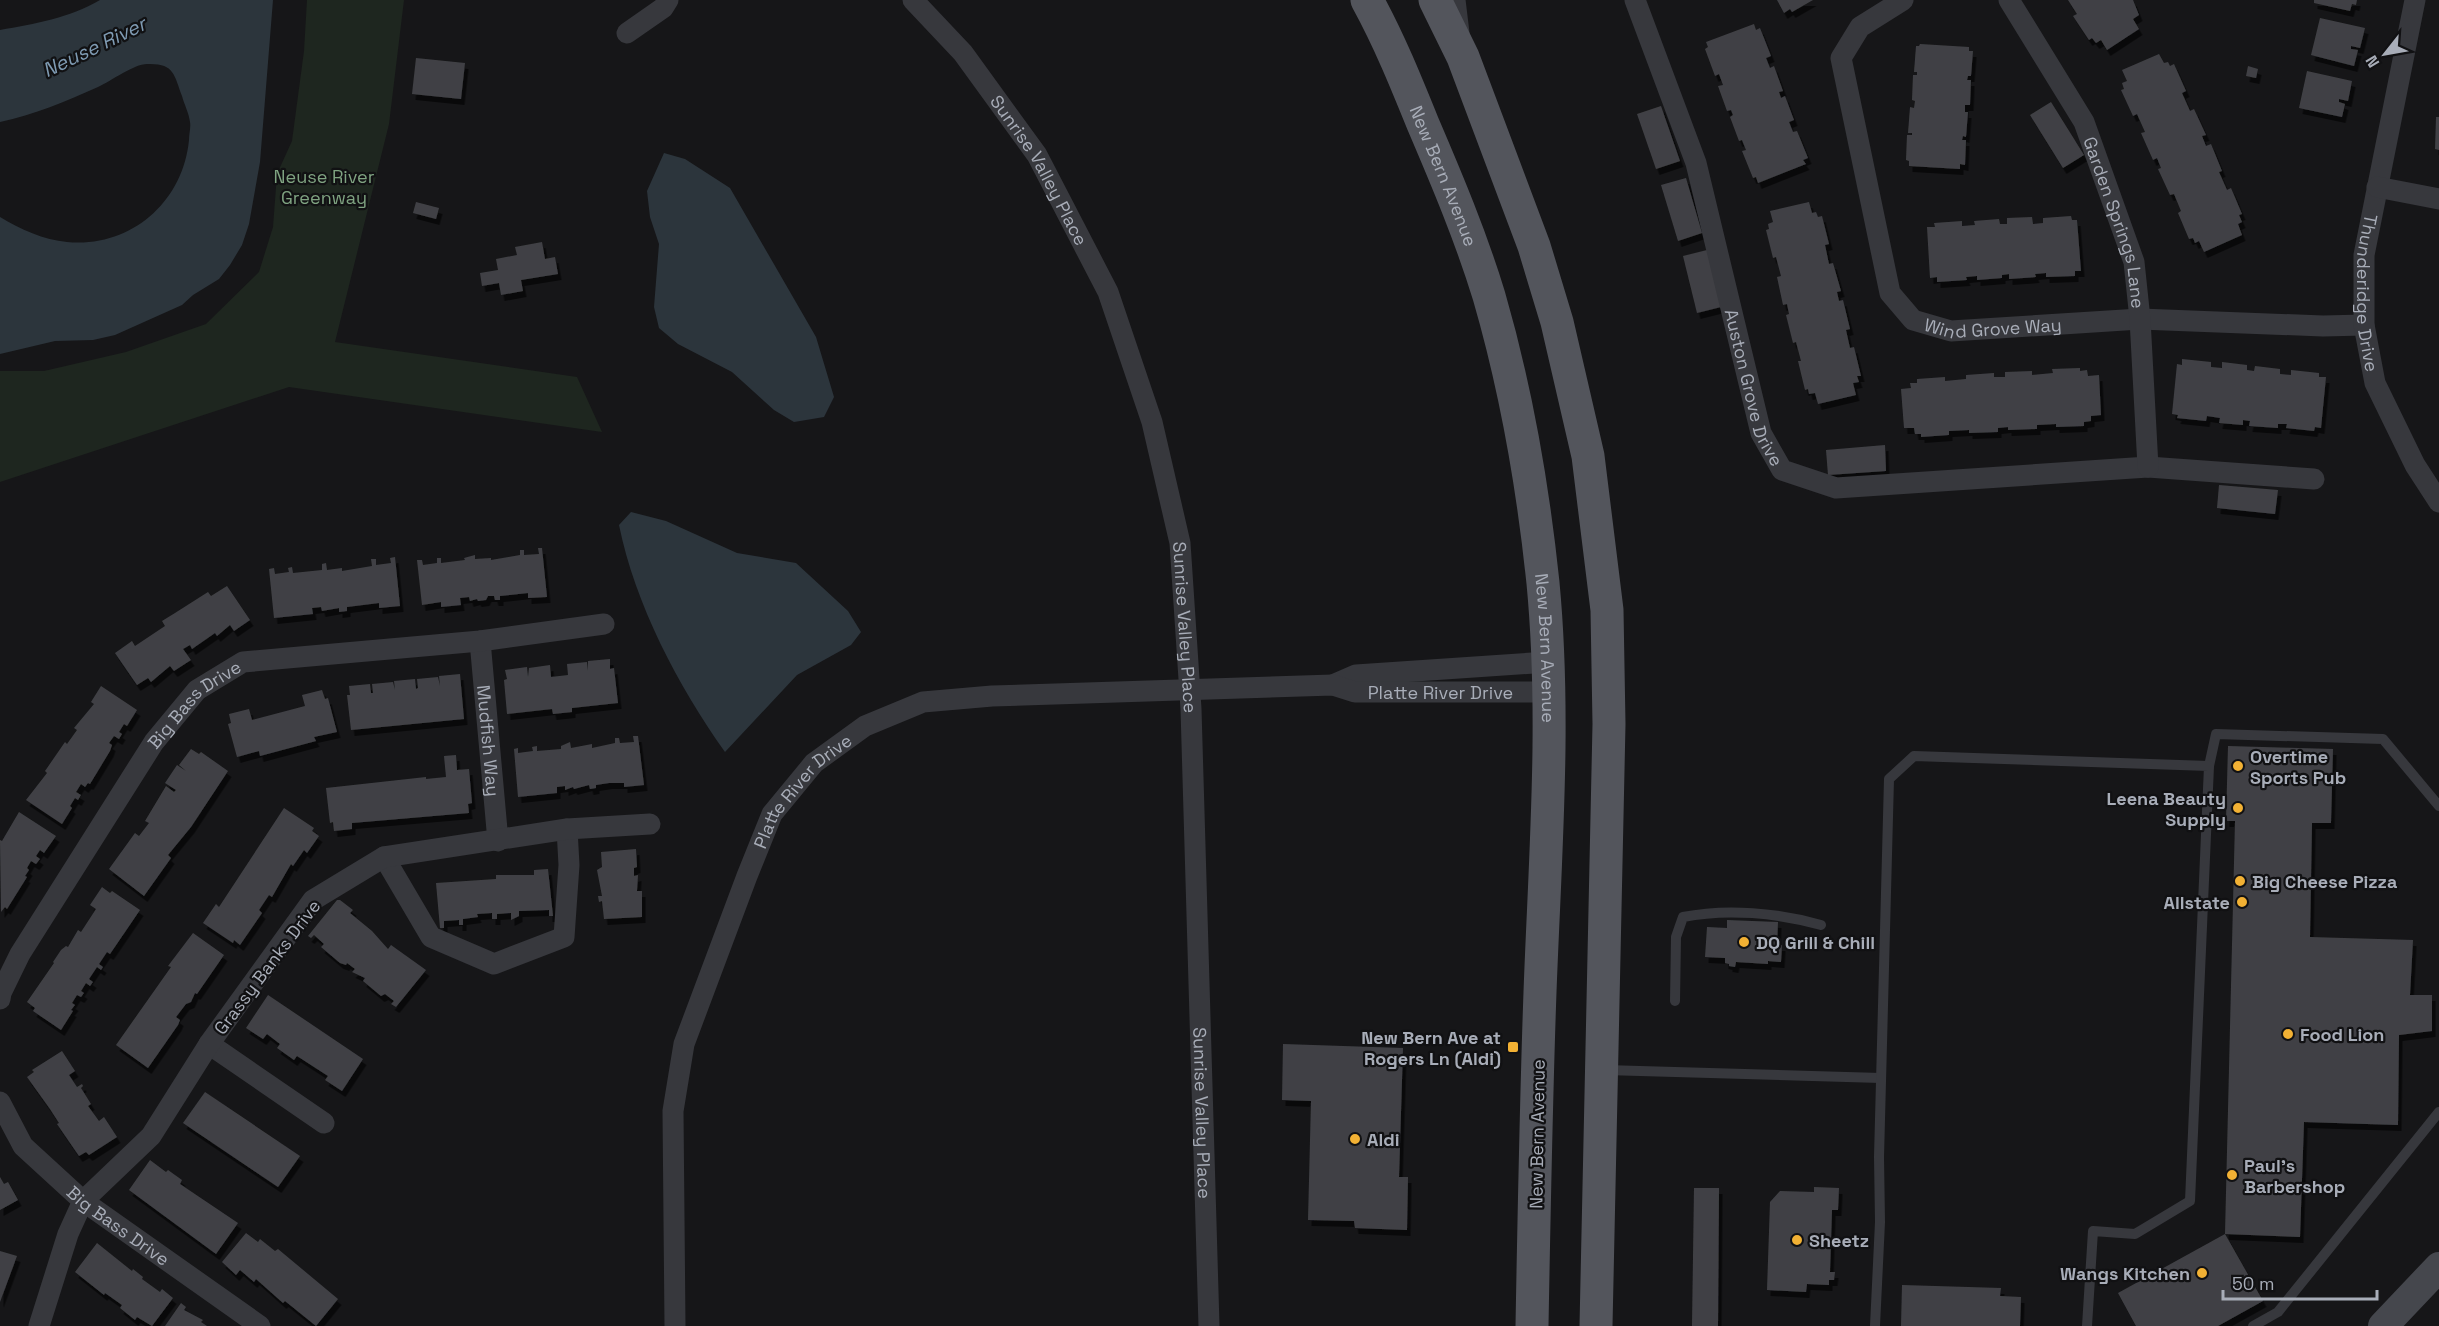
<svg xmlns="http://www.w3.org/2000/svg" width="2439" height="1326" viewBox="0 0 2439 1326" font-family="'Space Grotesk',sans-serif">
  <defs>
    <filter id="shadow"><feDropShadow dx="3.5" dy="6" stdDeviation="0" flood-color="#0009"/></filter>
  </defs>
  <rect width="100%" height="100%" fill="#161618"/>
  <!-- green -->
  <polygon fill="#1e261f" points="307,0 404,0 389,124 335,342 577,377 602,432 289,387 0,482 0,371 44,371 126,352 206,324 259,272 273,227 277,174 292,141 304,51"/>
  <!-- water -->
  <g fill="#2c353c">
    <path d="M 100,0 L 273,0 L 260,162 L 249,224 L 242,245 L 230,265 L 219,279 L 193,295 L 182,305 L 115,335 L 93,340 L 55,341 L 0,354 L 0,217 C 20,229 44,240 67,242 C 131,248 183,202 189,140 C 189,134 191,127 190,122 C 189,113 184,104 182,96 C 174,74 174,63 147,64 C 134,64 111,81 98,87 C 66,101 34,115 0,122 L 0,30 C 35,24 69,18 100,0 Z"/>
    <polygon points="664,153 685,159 730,188 816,337 834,397 824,417 794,422 774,410 732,372 678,344 659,328 654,307 659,244 650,217 647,191"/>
    <path d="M 631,512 L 666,521 L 737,553 L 796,563 L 848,611 L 861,632 L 851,645 L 797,675 L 725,752 C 678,686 635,604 619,525 Z"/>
  </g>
  <!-- building -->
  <g fill="#404145" filter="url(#shadow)">
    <polygon points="1777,0 1813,0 1792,12 1790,9 1784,13"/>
    <polygon points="2068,0 2133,0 2139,15 2133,19 2139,29 2107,50 2101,40 2096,43 2092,38 2089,40 2073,16 2077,14"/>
    <polygon points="2314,0 2357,0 2356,5 2352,4 2350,11 2314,3"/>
    <polygon points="2320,18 2365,28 2360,48 2351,46 2351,49 2358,50 2354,66 2311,55"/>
    <polygon points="1754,24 1756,30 1760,28 1771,56 1766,58 1770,68 1774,66 1783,91 1779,92 1781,98 1785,96 1794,120 1789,122 1793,132 1797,131 1808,158 1803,160 1806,164 1758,183 1756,177 1753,178 1742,151 1746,150 1742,140 1739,141 1730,117 1733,115 1731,110 1727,111 1718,86 1723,85 1719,74 1715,76 1705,49 1708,47 1706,42"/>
    <polygon points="1920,44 1969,47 1969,51 1973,51 1971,76 1968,76 1967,80 1971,80 1970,105 1965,105 1965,112 1968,112 1966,137 1963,136 1962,140 1966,140 1965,165 1960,164 1960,169 1909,166 1909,161 1906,160 1907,135 1912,135 1912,133 1908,133 1910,107 1914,108 1915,101 1912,100 1913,75 1917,75 1917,72 1914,72 1916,46 1919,46"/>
    <polygon points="2159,54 2164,63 2168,62 2170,66 2174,64 2186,91 2182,93 2190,111 2194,109 2206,135 2202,136 2206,146 2211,144 2222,171 2219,172 2227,190 2231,188 2242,214 2239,215 2242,222 2238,224 2242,235 2204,252 2199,241 2195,243 2193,238 2189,239 2178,213 2181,211 2174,194 2170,195 2158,169 2161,168 2157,158 2153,160 2141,133 2145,132 2137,114 2133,116 2121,90 2124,89 2122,83 2127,81 2122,70"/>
    <polygon points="416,58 465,63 461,99 412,94"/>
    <polygon points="2248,66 2258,69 2256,78 2246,76"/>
    <polygon points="2307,71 2352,81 2348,101 2339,99 2339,102 2345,104 2342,117 2299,108"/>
    <polygon points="2051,102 2084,155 2063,168 2030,115"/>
    <polygon points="1661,106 1680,161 1656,169 1637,114"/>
    <polygon points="2436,117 2439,117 2439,150 2435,149"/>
    <polygon points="1686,178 1702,233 1678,241 1661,185"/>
    <polygon points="416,202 439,208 436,219 413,213"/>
    <polygon points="1809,202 1812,213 1816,212 1818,217 1822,216 1829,244 1825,245 1829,264 1833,263 1841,291 1837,292 1839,301 1843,300 1850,329 1846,330 1850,348 1854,347 1861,376 1857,376 1859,382 1853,383 1856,395 1818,404 1815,393 1809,394 1808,389 1805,390 1798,361 1801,361 1796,342 1793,343 1786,315 1789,314 1787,304 1783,305 1777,277 1781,276 1776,257 1773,258 1766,230 1769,229 1768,224 1773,222 1770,211"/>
    <polygon points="2071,216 2072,220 2077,220 2081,271 2075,271 2075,276 2046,277 2046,273 2035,274 2036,277 2009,279 2009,274 2002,275 2002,278 1977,280 1977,276 1966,277 1967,280 1937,282 1937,277 1930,278 1927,227 1935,227 1934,223 1962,221 1962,226 1975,225 1974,221 1999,219 2000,224 2007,224 2007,218 2032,217 2033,224 2043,223 2043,218"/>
    <polygon points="542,242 545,259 555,257 558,274 521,280 523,291 501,295 499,283 482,286 480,273 498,270 496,259 517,255 515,247"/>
    <polygon points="1707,250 1721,307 1697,313 1683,256"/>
    <polygon points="2182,359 2211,362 2211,367 2222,368 2222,362 2247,365 2247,370 2254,371 2255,366 2280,369 2280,374 2291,375 2291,370 2319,373 2319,377 2326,377 2321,428 2315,427 2314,431 2286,428 2287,424 2278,424 2278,428 2249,426 2250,421 2243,420 2243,425 2219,423 2220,418 2207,416 2206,421 2177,418 2178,415 2172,414 2177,364 2182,365"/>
    <polygon points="2080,368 2080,371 2087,370 2088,376 2099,375 2101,415 2091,416 2091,421 2084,422 2084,426 2056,427 2056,424 2037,425 2037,429 2008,430 2008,427 1998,428 1998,432 1969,433 1969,430 1949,431 1949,435 1921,437 1921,434 1915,434 1914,428 1904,428 1901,389 1911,388 1910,383 1917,383 1917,379 1945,377 1945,381 1966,379 1966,375 1994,373 1994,377 2005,377 2005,372 2032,371 2032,375 2053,373 2052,369"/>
    <polygon points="1885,445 1886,471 1828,475 1826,450"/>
    <polygon points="2219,485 2278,490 2275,514 2217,508"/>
    <polygon points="538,548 542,548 547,597 528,598 528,593 500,596 500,600 495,600 494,596 488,596 486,600 478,601 477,599 470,601 469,597 460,598 461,605 441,607 441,602 422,605 417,560 422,560 423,565 437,563 437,558 441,558 441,563 465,560 464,558 475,555 475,559 491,558 491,560 520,555 520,550 524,550 524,555 539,554"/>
    <polygon points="395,557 400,606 379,608 379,603 347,607 347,611 339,612 339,608 322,611 321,607 312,608 313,614 274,618 269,569 274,568 275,574 289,572 288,568 292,567 293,573 322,570 322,564 326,563 327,570 342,568 342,571 372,566 371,559 376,559 376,565 391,563 390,558"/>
    <polygon points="227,586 250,620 234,631 230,625 217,636 215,633 192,649 190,645 183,649 191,660 174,671 170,666 151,682 148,678 137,685 115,653 132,641 135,646 165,626 162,621 175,613 208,592 211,596"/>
    <polygon points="610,659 610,669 614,668 618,703 572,708 572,712 553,714 552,709 507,714 504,680 507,679 505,670 527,667 528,677 529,668 550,665 551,677 568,675 567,664 587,662 588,671 588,661"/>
    <polygon points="460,674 464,719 351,730 347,695 350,695 349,686 370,684 371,693 373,693 372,684 393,682 395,690 394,681 415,679 416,689 418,688 417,679 438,677 440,686 439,676"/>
    <polygon points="101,686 137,710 127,726 124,724 119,732 122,734 119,739 114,736 109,743 112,745 110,751 90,784 88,783 85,787 81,784 76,792 81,795 78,800 75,798 70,806 72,808 62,824 26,800 47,773 45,771 65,742 67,744 77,730 74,728 94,704 91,702"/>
    <polygon points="322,690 325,699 328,698 337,732 314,737 316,741 260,756 259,751 237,757 228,724 231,723 229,714 249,709 252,720 305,706 302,695"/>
    <polygon points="633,736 638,736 644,785 624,787 624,783 609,783 596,785 596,788 590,789 589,785 574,789 573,787 565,790 565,786 557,787 557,793 518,797 514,749 518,748 518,753 533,751 532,747 537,746 537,751 561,749 561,746 570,742 571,748 592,744 592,748 615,743 615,738 619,738 620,743 634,742"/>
    <polygon points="2228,746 2333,749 2331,823 2312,823 2310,937 2413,940 2410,995 2432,995 2432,1031 2399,1035 2398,1125 2304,1122 2300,1237 2225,1234 2263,1301 2218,1326 2136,1326 2118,1293 2225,1234 2235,821 2226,821"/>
    <polygon points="191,749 199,754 201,752 228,771 191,827 168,855 171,858 144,896 109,869 135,833 139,836 149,823 145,821 166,786 174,792 176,790 165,783 177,765 186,771 179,765"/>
    <polygon points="456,755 457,770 469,769 472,803 468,804 469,813 352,823 352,829 334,831 333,822 330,823 326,788 426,777 426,779 446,777 444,756"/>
    <polygon points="284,808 314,828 312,831 319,836 307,853 304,850 293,866 291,864 272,897 269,895 259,910 262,913 240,945 234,940 233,943 203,923 216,904 219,907"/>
    <polygon points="19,812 56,836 44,853 40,850 36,856 40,859 36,864 31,861 27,868 29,870 25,876 27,877 7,909 5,907 1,912 0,840 2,841"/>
    <polygon points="636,849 637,867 634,868 634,876 638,875 637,891 642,891 642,917 604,919 602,901 599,902 598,896 602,896 597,870 602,867 601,852"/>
    <polygon points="548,869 553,916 549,916 549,910 519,911 519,916 511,920 511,913 497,914 497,919 492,919 492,913 477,914 478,917 463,919 463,925 459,925 459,920 444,921 444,928 440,928 436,883 496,879 496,875 534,875 534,870"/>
    <polygon points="102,887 110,893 112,891 140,910 110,954 107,952 99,964 103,967 101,970 97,967 89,979 93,982 90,986 86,983 81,991 84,993 81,997 77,995 72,1003 75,1005 71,1010 73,1011 61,1030 33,1011 35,1008 27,1002 54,963 53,962 61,950 66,946 68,947 78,930 81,932 96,909 90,905"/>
    <polygon points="337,900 340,900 353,910 350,913 372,931 388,949 391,945 426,970 396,1007 391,1004 394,1001 385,994 381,996 363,981 365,978 352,972 355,969 347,963 346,965 340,963 321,947 324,944 314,935 311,938 308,936"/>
    <polygon points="1727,920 1778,922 1777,945 1782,945 1781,962 1768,961 1768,964 1736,962 1735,967 1729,966 1729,964 1725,963 1725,958 1705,957 1707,927 1727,928"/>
    <polygon points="193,933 224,955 197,994 195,993 191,1002 186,1004 176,1017 180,1020 178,1025 148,1068 116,1045 171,967 168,966"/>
    <polygon points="268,995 363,1059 342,1091 325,1080 328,1076 297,1056 294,1060 277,1048 280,1044 267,1034 263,1039 246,1028"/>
    <polygon points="1283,1044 1403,1048 1399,1177 1408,1177 1407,1230 1355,1228 1354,1221 1308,1220 1311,1101 1282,1100"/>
    <polygon points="62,1051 75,1071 69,1075 77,1087 82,1084 83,1086 81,1088 91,1104 88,1106 99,1121 104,1117 117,1137 89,1155 86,1152 79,1156 57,1124 59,1123 50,1109 27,1077 34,1072 32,1070"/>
    <polygon points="205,1092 300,1156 278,1187 183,1123"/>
    <polygon points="150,1160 166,1172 168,1170 182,1180 180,1184 238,1223 216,1254 129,1190"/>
    <polygon points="0,1177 4,1184 8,1182 18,1200 0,1210"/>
    <polygon points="1814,1187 1839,1188 1838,1210 1832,1210 1830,1272 1835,1272 1834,1280 1829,1280 1829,1285 1807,1284 1806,1292 1767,1290 1770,1202 1780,1191 1814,1192"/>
    <polygon points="1694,1188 1719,1188 1718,1326 1692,1326"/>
    <polygon points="246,1233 258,1242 260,1239 275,1251 278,1249 338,1299 316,1326 285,1301 283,1303 256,1279 254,1282 240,1270 236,1275 222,1262"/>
    <polygon points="97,1243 132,1271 133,1269 143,1277 142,1279 160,1292 162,1289 173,1298 152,1326 137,1317 135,1320 120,1308 122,1305 105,1293 104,1295 75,1272"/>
    <polygon points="0,1251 17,1256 0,1302"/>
    <polygon points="1902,1285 2001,1288 2000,1296 2021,1297 2020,1326 1901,1326"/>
    <polygon points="181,1303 186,1307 184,1310 203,1320 201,1322 207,1326 165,1326"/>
  </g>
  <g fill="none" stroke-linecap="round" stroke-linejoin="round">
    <!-- lane -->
    <g stroke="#37383d" stroke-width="10">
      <polyline points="2209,766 2216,734 2383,739 2439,806"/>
      <path d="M 1675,1001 L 1676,937 L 1683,917 C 1727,908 1778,913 1821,925"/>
      <polyline points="1605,1070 1881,1078"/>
      <polyline points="1875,1326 1880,1222 1879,1157 1889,779 1914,756 2209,766 2190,1201 2135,1234 2093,1231 2087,1326"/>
      <polyline points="2253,1326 2278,1312 2439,1112"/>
    </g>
    <!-- street -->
    <g stroke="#37383d" stroke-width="21">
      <path id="s1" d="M 913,0 L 963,53 L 1037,155 L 1108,292 L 1152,422 L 1180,543 L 1191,709 L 1209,1326"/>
      <polyline points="1455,0 1459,33"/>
      <path id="s2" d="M 1635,0 L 1696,163 L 1761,433 L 1782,470 L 1836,488 L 2148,467 L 2314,479"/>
      <path id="s3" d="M 1903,0 L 1860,27 L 1841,58 L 1890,293 L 1913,320 L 1951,331 L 2140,319 L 2323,326 L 2364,325"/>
      <path id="s4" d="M 2009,0 L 2084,122 L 2134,262 L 2140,319 L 2148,467"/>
      <path id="s5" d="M 2415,0 L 2364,255 L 2364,325 L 2375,383 L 2415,465 L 2439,502"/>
      <polyline points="627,33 663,8 668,0"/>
      <polyline points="2377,187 2439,199"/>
      <path id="s6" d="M 480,641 L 498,841"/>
      <polyline points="1333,685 1356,675 1548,662"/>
      <polyline points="384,857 431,937 494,964 564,937 569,865 567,829"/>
      <path id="s7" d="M 0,999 L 1,993 L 20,954 L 154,742 L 197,690 L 243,662 L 480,641 L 604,624"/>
      <polyline points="209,1044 324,1123"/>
      <path id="s8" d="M 0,1102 L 23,1146 L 83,1201 L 260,1326"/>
      <polyline points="39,1326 68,1234 83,1201 151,1136 209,1044 313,900 384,857 567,829 650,824"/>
      <path id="s9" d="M 675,1326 L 673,1111 L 684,1044 L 747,876 L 772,814 L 814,763 L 865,726 L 923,702 L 992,696 L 1333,685 L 1355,692 L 1549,692"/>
    </g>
    <!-- secondary -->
    <polyline stroke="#45474d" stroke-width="30" points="2383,1326 2439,1267"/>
    <!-- primary -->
    <g stroke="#53555c" stroke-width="33">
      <path id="s10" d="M 1367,0 C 1389,40 1406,82 1423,124 C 1447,180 1471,237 1489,296 C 1516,389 1533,487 1543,583 C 1556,720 1545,856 1540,992 C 1536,1103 1534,1215 1532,1326"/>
      <polyline points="1435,0 1463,57 1534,246 1557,322 1588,456 1607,610 1609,724 1596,1326"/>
    </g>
  </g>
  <!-- markers -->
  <g fill="#f2b134" stroke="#111113" stroke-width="2">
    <circle cx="2238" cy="766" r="6"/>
    <circle cx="2238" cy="808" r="6"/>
    <circle cx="2240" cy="881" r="6"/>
    <circle cx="2242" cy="902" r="6"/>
    <circle cx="1744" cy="942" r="6"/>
    <circle cx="2288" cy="1034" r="6"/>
    <rect x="1507" y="1041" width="12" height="12" rx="3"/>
    <circle cx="1355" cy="1139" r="6"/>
    <circle cx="2232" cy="1175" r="6"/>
    <circle cx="1797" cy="1240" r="6"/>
    <circle cx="2202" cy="1273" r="6"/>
  </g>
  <g text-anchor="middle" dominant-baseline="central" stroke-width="4.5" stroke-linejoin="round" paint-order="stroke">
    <!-- street labels -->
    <g font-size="18" fill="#a8adb8" stroke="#111113">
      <text stroke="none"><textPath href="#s1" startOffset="213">Sunrise Valley Place</textPath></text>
      <text stroke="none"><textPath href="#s10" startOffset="192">New Bern Avenue</textPath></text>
      <text stroke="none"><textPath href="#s4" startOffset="249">Garden Springs Lane</textPath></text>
      <text stroke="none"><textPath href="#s5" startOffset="298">Thunderidge Drive</textPath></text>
      <text stroke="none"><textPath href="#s3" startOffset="444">Wind Grove Way</textPath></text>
      <text stroke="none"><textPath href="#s2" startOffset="406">Auston Grove Drive</textPath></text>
      <text stroke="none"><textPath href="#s1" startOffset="699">Sunrise Valley Place</textPath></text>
      <text stroke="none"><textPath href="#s10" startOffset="678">New Bern Avenue</textPath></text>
      <text stroke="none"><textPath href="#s9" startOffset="1240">Platte River Drive</textPath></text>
      <text stroke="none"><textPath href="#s7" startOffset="356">Big Bass Drive</textPath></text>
      <text stroke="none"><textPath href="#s6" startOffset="100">Mudfish Way</textPath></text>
      <text stroke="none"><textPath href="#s9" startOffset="566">Platte River Drive</textPath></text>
      <text transform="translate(267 967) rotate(-53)">Grassy Banks Drive</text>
      <text stroke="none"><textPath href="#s1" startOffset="1185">Sunrise Valley Place</textPath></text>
      <text transform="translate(1537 1134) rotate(-89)">New Bern Avenue</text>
      <text stroke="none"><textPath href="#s8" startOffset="174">Big Bass Drive</textPath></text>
    </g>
    <!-- park labels -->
    <g font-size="18" fill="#7fa381" stroke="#111113">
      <text x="324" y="176">Neuse River<tspan x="324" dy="21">Greenway</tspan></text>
    </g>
    <!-- poi labels -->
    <g font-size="18" font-weight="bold" fill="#a8adb8" stroke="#111113" text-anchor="start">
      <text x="2250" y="756">Overtime<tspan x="2250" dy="21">Sports Pub</tspan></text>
      <text x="2226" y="798" text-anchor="end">Leena Beauty<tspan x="2226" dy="21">Supply</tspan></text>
      <text x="2252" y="881">Big Cheese Pizza</text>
      <text x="2230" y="902" text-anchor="end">Allstate</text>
      <text x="1756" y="942">DQ Grill &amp; Chill</text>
      <text x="2300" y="1034">Food Lion</text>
      <text x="1501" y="1037" text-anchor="end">New Bern Ave at<tspan x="1501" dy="21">Rogers Ln (Aldi)</tspan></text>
      <text x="1367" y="1139">Aldi</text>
      <text x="2244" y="1165">Paul's<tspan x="2244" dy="21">Barbershop</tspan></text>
      <text x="1809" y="1240">Sheetz</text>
      <text x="2190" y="1273" text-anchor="end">Wangs Kitchen</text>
    </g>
    <!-- water labels -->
    <g font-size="20" font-style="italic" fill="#7f9bb3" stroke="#111113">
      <text transform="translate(94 47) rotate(-26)">Neuse River</text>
    </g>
  </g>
  <!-- north arrow -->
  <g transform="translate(2385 54) rotate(239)" stroke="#111113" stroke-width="4.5" paint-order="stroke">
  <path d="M0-4.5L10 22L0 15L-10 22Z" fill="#a8adb8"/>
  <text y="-9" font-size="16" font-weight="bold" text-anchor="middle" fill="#a8adb8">N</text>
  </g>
  <!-- scale -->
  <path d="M2223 1290v9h154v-9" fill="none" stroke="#a8adb8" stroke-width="3"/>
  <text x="2232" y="1290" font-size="18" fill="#a8adb8" stroke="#111113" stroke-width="4.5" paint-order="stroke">50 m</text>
</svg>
